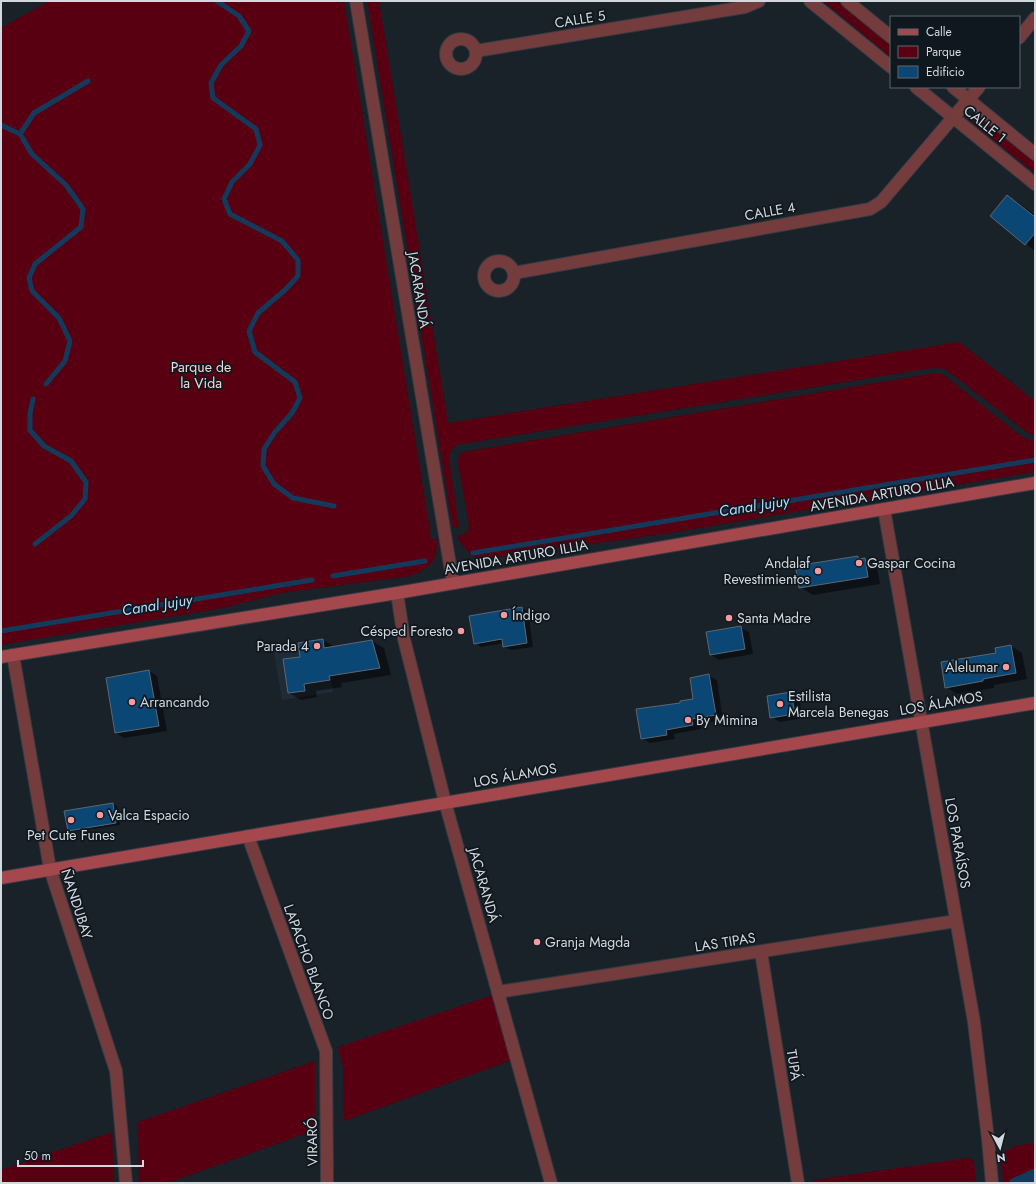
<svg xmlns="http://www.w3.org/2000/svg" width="1036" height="1184" viewBox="0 0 1036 1184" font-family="Jost,sans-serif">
  <rect width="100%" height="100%" fill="#192129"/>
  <!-- built -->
  <polygon fill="#1f2c37" points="324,639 333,692 282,700 273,647"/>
  <!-- green -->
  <g fill="#580012">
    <path d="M 49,1 L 344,1 L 429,525 L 431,540 L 437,539 C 438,562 430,568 410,576 L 282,593 L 223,608 L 1,645 L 1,28 Z"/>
    <polygon points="367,1 379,1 448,423 959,342 1035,401 1035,436 1028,433 945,369 935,368 920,370 456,445 451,451 449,459 459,527 453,528"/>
    <polygon points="823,1 837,1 891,46 891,57"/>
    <polygon points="976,117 982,118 1035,161 1035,173 976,126 973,120"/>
    <polygon points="936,373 942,374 949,379 1021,436 1035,442 1035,472 669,533 485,559 473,557 461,544 457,536 465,534 468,531 469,525 458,463 459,455 463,452"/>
    <polygon points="493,995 512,1060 344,1121 343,1067 338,1047"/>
    <polygon points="315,1061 315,1130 168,1183 139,1183 138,1122"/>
    <polygon points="112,1132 114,1183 1,1183 1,1170"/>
    <polygon points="1035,1143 1035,1183 1003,1183 1001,1154 1015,1146"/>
    <polygon points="969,1158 974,1161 976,1183 812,1183 814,1180"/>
  </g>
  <!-- water -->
  <polygon fill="#143a5b" points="1035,1168 1035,1183 1011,1183 1009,1180"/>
  <!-- shadow -->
  <g fill="#0007">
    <polygon points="1008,196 1020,204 1035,215 1035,251 991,216"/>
    <polygon points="858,557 862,560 864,559 877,567 880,584 813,595 800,587"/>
    <polygon points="521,608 528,611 533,647 511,650 504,647 504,643 481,647 475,643"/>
    <polygon points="741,628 749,632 753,654 719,660 711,655"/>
    <polygon points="323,640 335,647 372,641 384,648 391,675 341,683 342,687 316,691 317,697 301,700 289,693 301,657"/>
    <polygon points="1011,646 1022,653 1027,679 994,685 994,688 957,694 946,687"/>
    <polygon points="149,671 157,676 167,731 124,738 116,733"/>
    <polygon points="709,676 717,680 723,720 700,724 701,729 674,734 675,739 650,743 642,738 681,703 694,700"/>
    <polygon points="791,693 799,698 803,718 780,722 771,717"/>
    <polygon points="113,804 117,806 120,825 72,832 68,830"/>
  </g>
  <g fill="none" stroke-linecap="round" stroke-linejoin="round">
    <!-- stream -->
    <g stroke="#143a5b" stroke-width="5">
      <polyline points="217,1 239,16 249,31 241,46 221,65 211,83 213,98 256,129 260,145 250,164 232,182 224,199 230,214 282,241 298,260 298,276 286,289 258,313 249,331 255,352 295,382 300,398 292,413 275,432 264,449 263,466 274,484 293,498 334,506"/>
      <polyline points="1,125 20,134"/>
      <polyline points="46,384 65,361 70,341 59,318 32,291 29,278 35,264 81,227 83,209 66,185 32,154 20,134 34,113 88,81"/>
      <polyline points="33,399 30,413 30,430 44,446 71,461 86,482 85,499 71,516 35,544"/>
      <polyline points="473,553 1035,460"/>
      <polyline points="333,576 425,561"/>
      <polyline points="1,631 312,580"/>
    </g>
  </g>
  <!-- building -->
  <g fill="#0b4775" stroke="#5d6770">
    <polygon points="1007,195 1035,217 1035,233 1025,245 990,216"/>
    <polygon points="858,556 858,559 865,558 868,577 799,588 796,570 808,568 808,564"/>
    <polygon points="522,607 527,643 503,647 502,639 474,644 469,616"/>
    <polygon points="741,626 745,649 710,655 706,632"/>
    <polygon points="323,639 324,648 372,640 380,668 329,676 330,680 304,684 305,691 288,693 283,659 300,657 298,643"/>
    <polygon points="1011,645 1016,673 983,679 983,681 945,688 941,662 996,653 995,648"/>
    <polygon points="149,670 159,726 115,733 106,678"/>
    <polygon points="709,674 716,715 692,719 693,725 666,730 667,735 641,739 636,709 680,703 680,701 693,699 690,678"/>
    <polygon points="791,692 795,714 770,718 767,696"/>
    <polygon points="113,803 116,823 68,831 64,811"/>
  </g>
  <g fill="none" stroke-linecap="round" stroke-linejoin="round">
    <!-- street casing -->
    <g stroke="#333b42" stroke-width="14">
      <g id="street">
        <polyline points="356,1 453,583"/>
        <polyline points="810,1 891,67"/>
        <polyline points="847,1 891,37"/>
        <polyline points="1019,38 1035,18"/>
        <circle cx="461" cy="54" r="15"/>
        <polyline points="476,51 745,7 759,1"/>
        <polyline points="916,87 1035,184"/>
        <polyline points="953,87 1035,154"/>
        <circle cx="499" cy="276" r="15"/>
        <polyline points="514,273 870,209 881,202 979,87"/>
        <polyline points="884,509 974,1022 988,1139 992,1183"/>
        <polyline points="397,593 404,639 445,802 551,1183"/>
        <polyline points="13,655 50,869 116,1071 126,1183"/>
        <polyline points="248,836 326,1051 327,1183"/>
        <polyline points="761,952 798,1183"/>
        <polyline points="498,992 956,921"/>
      </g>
    </g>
    <!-- secondary casing -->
    <g stroke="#333b42" stroke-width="14">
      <g id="secondary">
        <polyline points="1,657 397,593 1035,483"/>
        <polyline points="1,878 1035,703"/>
      </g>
    </g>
    <!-- street -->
    <use href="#street" stroke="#753c3e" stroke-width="12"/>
    <!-- secondary -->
    <use href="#secondary" stroke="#a4484e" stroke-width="12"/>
  </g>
  <!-- markers -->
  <g fill="#f59b9d" stroke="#10181f" stroke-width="1.5">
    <circle cx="859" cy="563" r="4"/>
    <circle cx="818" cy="571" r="4"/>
    <circle cx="504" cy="615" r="4"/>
    <circle cx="729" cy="618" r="4"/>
    <circle cx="461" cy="631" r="4"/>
    <circle cx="317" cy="646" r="4"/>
    <circle cx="1006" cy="667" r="4"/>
    <circle cx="132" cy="702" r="4"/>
    <circle cx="780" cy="704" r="4"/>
    <circle cx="688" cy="720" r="4"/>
    <circle cx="100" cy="815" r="4"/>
    <circle cx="71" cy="820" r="4"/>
    <circle cx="537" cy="942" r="4"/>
  </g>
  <g text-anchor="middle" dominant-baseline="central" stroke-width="3.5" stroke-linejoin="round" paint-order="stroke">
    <!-- street labels -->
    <g font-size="14" fill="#d3d8de" stroke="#10181f">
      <text transform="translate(580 19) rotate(-9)">CALLE 5</text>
      <text transform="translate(985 124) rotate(39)">CALLE 1</text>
      <text transform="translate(770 211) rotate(-10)">CALLE 4</text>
      <text transform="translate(419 290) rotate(81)">JACARANDÁ</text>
      <text transform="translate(882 494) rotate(-10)">AVENIDA ARTURO ILLIA</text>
      <text transform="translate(516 557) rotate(-10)">AVENIDA ARTURO ILLIA</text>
      <text transform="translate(941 703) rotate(-10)">LOS ÁLAMOS</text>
      <text transform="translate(515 775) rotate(-10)">LOS ÁLAMOS</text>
      <text transform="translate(958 843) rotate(80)">LOS PARAÍSOS</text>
      <text transform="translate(484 885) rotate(74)">JACARANDÁ</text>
      <text transform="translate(77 904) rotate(72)">ÑANDUBAY</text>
      <text transform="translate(725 942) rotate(-9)">LAS TIPAS</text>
      <text transform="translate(309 962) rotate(70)">LAPACHO BLANCO</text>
      <text transform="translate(794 1065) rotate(81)">TUPÁ</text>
      <text transform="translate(312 1142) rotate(-91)">VIRARÓ</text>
    </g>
    <!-- park labels -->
    <g font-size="14" fill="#f1d6d6" stroke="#10181f">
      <text x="201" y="367">Parque de<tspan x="201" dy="16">la Vida</tspan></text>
    </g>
    <!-- poi labels -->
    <g font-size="14" fill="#d3d8de" stroke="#10181f" text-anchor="start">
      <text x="810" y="563" text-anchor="end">Andalaf<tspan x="810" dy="16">Revestimientos</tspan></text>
      <text x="867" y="563">Gaspar Cocina</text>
      <text x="512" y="615">Índigo</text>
      <text x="737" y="618">Santa Madre</text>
      <text x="453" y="631" text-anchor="end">Césped Foresto</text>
      <text x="309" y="646" text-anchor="end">Parada 4</text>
      <text x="998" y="667" text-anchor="end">Alelumar</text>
      <text x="788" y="696">Estilista<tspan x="788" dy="16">Marcela Benegas</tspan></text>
      <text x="140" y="702">Arrancando</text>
      <text x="696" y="720">By Mimina</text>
      <text x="108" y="815">Valca Espacio</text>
      <text x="71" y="835" text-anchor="middle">Pet Cute Funes</text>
      <text x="545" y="942">Granja Magda</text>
    </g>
    <!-- water labels -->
    <g font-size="15" font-style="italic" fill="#b7dafc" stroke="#10181f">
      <text transform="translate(754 506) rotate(-9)">Canal Jujuy</text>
      <text transform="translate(157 605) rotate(-9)">Canal Jujuy</text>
    </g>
  </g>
  <!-- border -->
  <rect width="1036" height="1184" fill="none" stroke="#d3d8de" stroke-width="4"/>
  <!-- legend -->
  <rect x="890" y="16" width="130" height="72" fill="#10181f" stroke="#5e656b"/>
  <rect x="898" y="29" width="20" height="6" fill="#a4484e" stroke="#5e656b"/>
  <text x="926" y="36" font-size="12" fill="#d3d8de">Calle</text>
  <rect x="898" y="46" width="20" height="12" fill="#580012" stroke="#5e656b"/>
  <text x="926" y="56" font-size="12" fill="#d3d8de">Parque</text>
  <rect x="898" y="66" width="20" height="12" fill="#0b4775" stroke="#5e656b"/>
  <text x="926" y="76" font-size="12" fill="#d3d8de">Edificio</text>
  <!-- north arrow -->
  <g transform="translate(1000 1148) rotate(173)" stroke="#10181f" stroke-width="3" paint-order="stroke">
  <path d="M0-3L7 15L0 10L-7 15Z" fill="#d3d8de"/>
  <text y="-6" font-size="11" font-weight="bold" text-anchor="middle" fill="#d3d8de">N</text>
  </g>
  <!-- scale -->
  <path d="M18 1160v6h125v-6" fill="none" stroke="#d3d8de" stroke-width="2"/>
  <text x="24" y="1160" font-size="12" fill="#d3d8de" stroke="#10181f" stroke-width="3" paint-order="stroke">50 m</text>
</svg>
